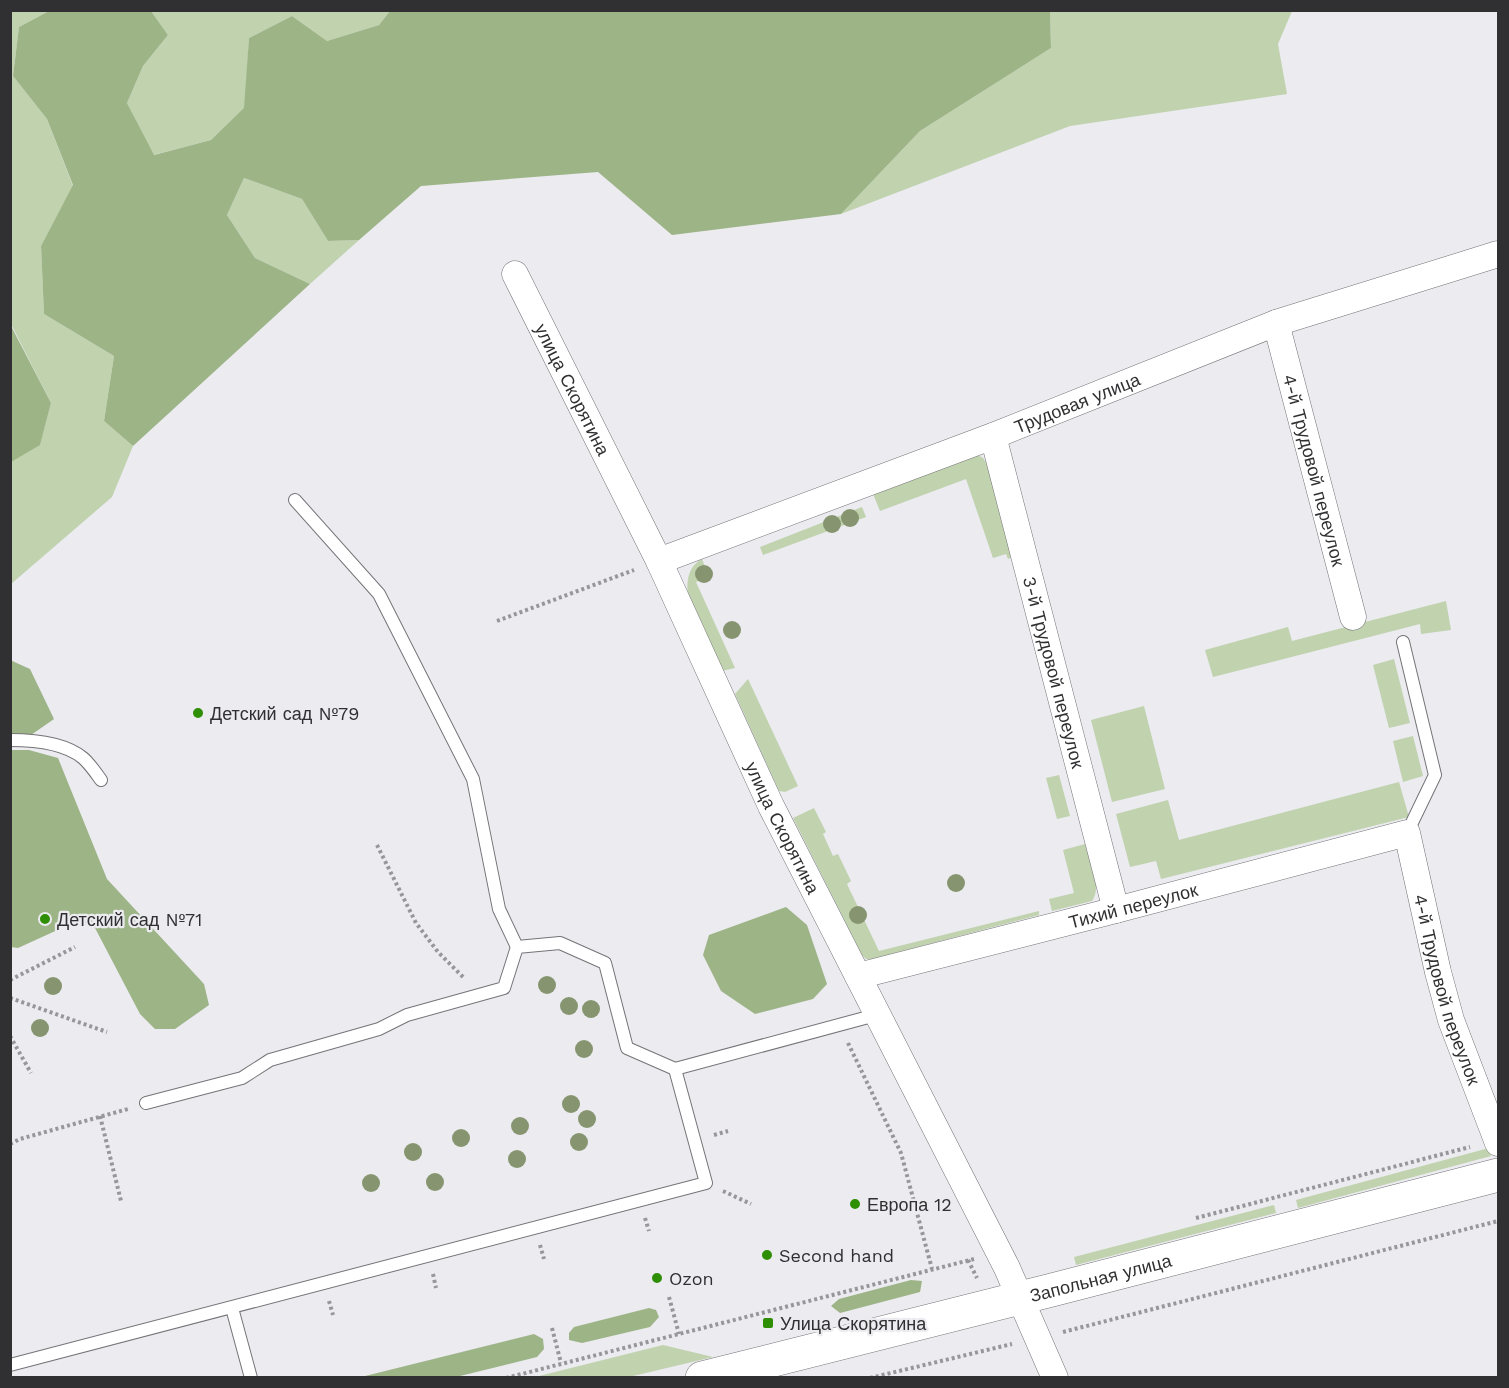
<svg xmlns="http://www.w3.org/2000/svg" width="1509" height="1388" viewBox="0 0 1509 1388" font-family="'Work Sans',sans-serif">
  <rect width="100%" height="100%" fill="#ebebf0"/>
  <!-- green -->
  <g fill="#c0d2ae">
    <polygon points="11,11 49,11 19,27 13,76 47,119 73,186 41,246 44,314 114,356 104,421 133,446 112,497 11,584 10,462 40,444 51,403 11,324"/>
    <polygon points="151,11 390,11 379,25 327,41 292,16 249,38 245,108 211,140 153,155 127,103 143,66 168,35"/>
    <polygon points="1050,11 1292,11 1278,44 1287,94 1070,126 841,214 920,131 1051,48"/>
    <polygon points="244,178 302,199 328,241 359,240 310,284 255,258 227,215"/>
    <polygon points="976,454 983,458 987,464 1013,557 1008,559 1006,554 993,558 966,479 880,511 871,489"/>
    <polygon points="862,507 866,517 763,555 760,547"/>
    <path d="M 702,559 L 709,577 L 696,582 L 735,668 L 722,671 L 689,601 C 686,585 686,568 702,559 Z"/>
    <polygon points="1446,601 1451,630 1421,634 1420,624 1213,677 1205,650 1288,627 1292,641"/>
    <polygon points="1394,659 1410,723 1389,728 1373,665"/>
    <polygon points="748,679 798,786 785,792 779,791 735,694"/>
    <polygon points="1144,706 1165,789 1112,802 1091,720"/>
    <polygon points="1413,736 1423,776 1403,782 1393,741"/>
    <polygon points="1059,775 1070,816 1057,819 1046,778"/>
    <polygon points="1399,782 1409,817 1161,879 1156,861 1130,867 1116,814 1168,800 1179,840"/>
    <polygon points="814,808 826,832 823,834 833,856 838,854 851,881 847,884 879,951 1039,911 1039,915 872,959 866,959 862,955 793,818"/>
    <path d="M 1085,844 C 1089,860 1103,886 1092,901 L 1052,911 L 1049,899 L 1074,893 L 1063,850 Z"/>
    <polygon points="1489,1148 1491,1156 1298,1208 1296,1200"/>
    <polygon points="1274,1205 1276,1213 1076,1265 1074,1257"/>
    <polygon points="663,1345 713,1357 629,1377 535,1377"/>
  </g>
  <!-- forest -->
  <g fill="#9db487">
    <polygon points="390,11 1050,11 1051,48 920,131 841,214 672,235 598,172 421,186 359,240 328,241 302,199 244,178 227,215 255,258 310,284 133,446 104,421 114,356 44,314 41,246 73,185 47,119 13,76 19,27 49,11 151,11 168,35 143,66 127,103 154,155 211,140 244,108 249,38 292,16 327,41 379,25"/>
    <polygon points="10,324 51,403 40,445 11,462"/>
    <polygon points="10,660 30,669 54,719 31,735 11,734"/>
    <polygon points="11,750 29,750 58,758 107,879 204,984 209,1005 175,1029 155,1029 140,1014 94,926 75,922 18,948 11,947"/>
    <polygon points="786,907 807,925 827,984 813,999 755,1014 721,991 703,955 709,935"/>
    <polygon points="911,1280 922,1281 920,1292 840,1313 831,1306 839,1299"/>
    <polygon points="649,1308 656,1310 659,1317 650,1327 582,1343 569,1340 569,1333 574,1327"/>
    <polygon points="534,1334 543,1339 544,1349 537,1357 456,1377 361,1377"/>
  </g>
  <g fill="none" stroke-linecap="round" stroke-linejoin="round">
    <!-- service casing -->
    <g stroke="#747478" stroke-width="14">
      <g id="service">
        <polyline points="295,500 379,594 473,779 499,909 517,947"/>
        <polyline points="1403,642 1435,775 1407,833"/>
        <path d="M 10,740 C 33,740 65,743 83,758 C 90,764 96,773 101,780"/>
        <polyline points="146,1103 242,1078 270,1060 379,1029 407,1015 504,988 517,947 560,943 605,963 627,1048 675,1069"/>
        <polyline points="232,1308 251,1378"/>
        <polyline points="10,1365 706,1183 675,1069 876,1015"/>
      </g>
    </g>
    <!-- minor casing -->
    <g stroke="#747478" stroke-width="27">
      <g id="minor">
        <path id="s1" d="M 515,274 L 659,561 L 771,806 L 1007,1268 L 1055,1378"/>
        <path id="s2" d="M 1276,323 L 1353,617"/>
        <path id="s3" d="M 993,436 L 1116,910"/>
        <path id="s4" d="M 659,561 L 993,436 L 1276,323 L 1498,254"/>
        <path id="s5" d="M 858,976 L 1116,910 L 1407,833 L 1438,972 L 1451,1020 L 1498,1143"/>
      </g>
    </g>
    <!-- secondary casing -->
    <g stroke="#747478" stroke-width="34">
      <g id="secondary">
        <path id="s6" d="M 702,1378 L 1048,1291 L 1498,1175"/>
      </g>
    </g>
    <!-- path -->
    <g stroke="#97979b" stroke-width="4" stroke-dasharray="3 3" stroke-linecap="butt">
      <polyline points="497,621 634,570"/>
      <polyline points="377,845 416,923 438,952 465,979"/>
      <polyline points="10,980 75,947"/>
      <polyline points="10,998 107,1032"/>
      <polyline points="10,1036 31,1073"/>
      <polyline points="848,1043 901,1153 932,1269"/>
      <polyline points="100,1116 121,1201"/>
      <polyline points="714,1135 728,1131"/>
      <polyline points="10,1144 20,1139 128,1109"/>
      <polyline points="723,1191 751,1204"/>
      <polyline points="645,1218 649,1231"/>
      <polyline points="1196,1218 1470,1147"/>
      <polyline points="540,1245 544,1259"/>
      <polyline points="968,1260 977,1278"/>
      <polyline points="433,1274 436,1288"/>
      <polyline points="669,1297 679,1334"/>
      <polyline points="329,1301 333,1315"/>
      <polyline points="552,1328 561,1363"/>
      <polyline points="1063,1332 1498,1221"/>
      <polyline points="506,1378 974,1259"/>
      <polyline points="870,1378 1012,1344"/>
    </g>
    <!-- service -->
    <use href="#service" stroke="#fff" stroke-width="12"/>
    <!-- minor -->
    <use href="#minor" stroke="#fff" stroke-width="26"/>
    <!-- secondary -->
    <use href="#secondary" stroke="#fff" stroke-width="33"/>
  </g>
  <!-- trees -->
  <g fill="#869570">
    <circle cx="850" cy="518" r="9"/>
    <circle cx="832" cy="524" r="9"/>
    <circle cx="704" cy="574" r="9"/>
    <circle cx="732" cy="630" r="9"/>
    <circle cx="956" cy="883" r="9"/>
    <circle cx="858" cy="915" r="9"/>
    <circle cx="547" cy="985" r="9"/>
    <circle cx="53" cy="986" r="9"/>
    <circle cx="569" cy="1006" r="9"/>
    <circle cx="591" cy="1009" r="9"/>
    <circle cx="40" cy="1028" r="9"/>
    <circle cx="584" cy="1049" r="9"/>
    <circle cx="571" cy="1104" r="9"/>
    <circle cx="587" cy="1119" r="9"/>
    <circle cx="520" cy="1126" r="9"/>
    <circle cx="461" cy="1138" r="9"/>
    <circle cx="579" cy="1142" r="9"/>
    <circle cx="413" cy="1152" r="9"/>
    <circle cx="517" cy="1159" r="9"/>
    <circle cx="435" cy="1182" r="9"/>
    <circle cx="371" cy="1183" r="9"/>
  </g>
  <!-- markers -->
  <g fill="#2e8e04" stroke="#ebebf0" stroke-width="2">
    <circle cx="198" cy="713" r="6"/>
    <circle cx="45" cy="919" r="6"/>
    <circle cx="855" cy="1204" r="6"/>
    <circle cx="767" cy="1255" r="6"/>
    <circle cx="657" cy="1278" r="6"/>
    <rect x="762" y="1317" width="12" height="12" rx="3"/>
  </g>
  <g text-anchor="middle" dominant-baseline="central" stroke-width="4.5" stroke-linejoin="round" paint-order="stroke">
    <!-- street labels -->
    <g font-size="18" fill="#303032" stroke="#ebebf0">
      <text stroke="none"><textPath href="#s1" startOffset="129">улица Скорятина</textPath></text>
      <text stroke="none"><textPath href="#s4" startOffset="447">Трудовая улица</textPath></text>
      <text stroke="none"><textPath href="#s2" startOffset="152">4-й Трудовой переулок</textPath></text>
      <text stroke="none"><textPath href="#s3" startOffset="244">3-й Трудовой переулок</textPath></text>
      <text stroke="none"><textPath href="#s1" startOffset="615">улица Скорятина</textPath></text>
      <text stroke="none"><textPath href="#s5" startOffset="284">Тихий переулок</textPath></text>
      <text stroke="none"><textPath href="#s5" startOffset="729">4-й Трудовой переулок</textPath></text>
      <text stroke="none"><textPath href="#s6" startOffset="411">Запольная улица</textPath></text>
    </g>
    <!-- poi labels -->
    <g font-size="18" fill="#303032" stroke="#ebebf0" text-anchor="start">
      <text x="210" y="713">Детский сад №79</text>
      <text x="57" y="919">Детский сад №71</text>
      <text x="867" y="1204">Европа 12</text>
      <text x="779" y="1255">Second hand</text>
      <text x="669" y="1278">Ozon</text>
      <text x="780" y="1323">Улица Скорятина</text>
    </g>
  </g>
  <!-- border -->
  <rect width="1509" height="1388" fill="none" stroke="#303032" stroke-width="24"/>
</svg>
